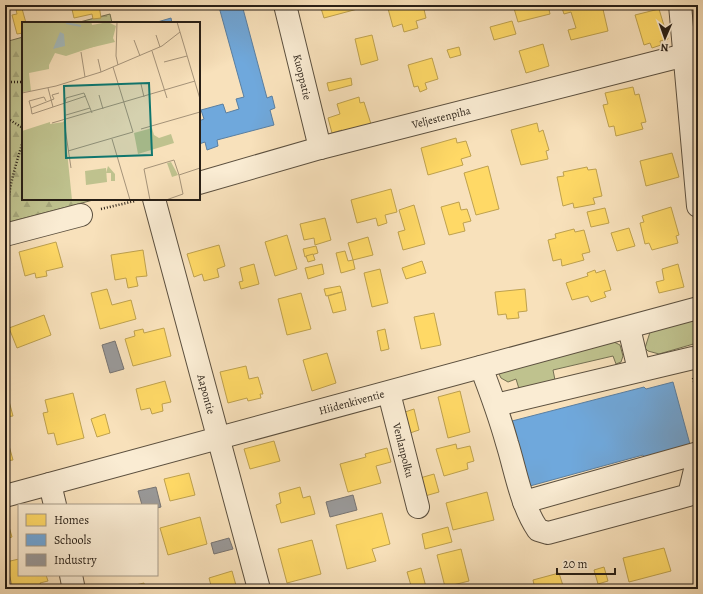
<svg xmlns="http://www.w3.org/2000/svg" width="703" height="594" viewBox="0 0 703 594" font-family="Alegreya,serif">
  <defs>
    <pattern id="forest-firs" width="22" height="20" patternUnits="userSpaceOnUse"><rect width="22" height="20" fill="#bfc28e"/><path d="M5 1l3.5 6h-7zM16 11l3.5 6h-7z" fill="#a4a67a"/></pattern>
    <pattern id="park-dots" width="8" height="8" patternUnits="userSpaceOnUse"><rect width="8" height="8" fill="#bfc28e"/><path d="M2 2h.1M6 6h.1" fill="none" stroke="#a4a67a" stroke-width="1.8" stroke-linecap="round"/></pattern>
  </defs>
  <rect width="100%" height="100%" fill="#f8e1bb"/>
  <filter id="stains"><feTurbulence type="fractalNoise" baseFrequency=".005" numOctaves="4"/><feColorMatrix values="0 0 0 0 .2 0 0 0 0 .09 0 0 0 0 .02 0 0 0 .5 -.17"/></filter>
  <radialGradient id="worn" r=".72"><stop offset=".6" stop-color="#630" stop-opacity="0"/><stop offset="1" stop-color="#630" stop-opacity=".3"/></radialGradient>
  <!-- grass -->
  <g fill="#bfc28e" stroke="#747052">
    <polygon points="698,316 697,343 659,354 648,351 645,348 651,329"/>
    <polygon points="612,341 620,345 623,356 621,362 616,364 613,356 553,370 556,385 520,392 516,379 508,382 501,378 497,370"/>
  </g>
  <!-- forest -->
  <g fill="url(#forest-firs)" stroke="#747052">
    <polygon points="110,14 112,23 76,23"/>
    <polygon points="23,37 23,199 97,199 5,223 5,42"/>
  </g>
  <!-- park -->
  <polygon fill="url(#park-dots)" stroke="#747052" points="693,5 698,5 698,73"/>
  <!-- homes -->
  <g fill="#ffd966" stroke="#bea14e">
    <polygon points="15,5 21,5 26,23 23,23 23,33 17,34 12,15 17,14"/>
    <polygon points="24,5 36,5 36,6 26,9"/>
    <polygon points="71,5 99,5 101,18 93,19 92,14 74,18"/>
    <polygon points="320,5 364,5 365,7 324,18"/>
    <polygon points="387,5 423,5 426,18 416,21 418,28 404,32 402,24 393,27"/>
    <polygon points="513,5 548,5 550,14 518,22"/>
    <polygon points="561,5 602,5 608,31 571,40 568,30 576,28 571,12 564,14"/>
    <polygon points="659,9 668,39 660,41 661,45 652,48 650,43 644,45 635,15"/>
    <polygon points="512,21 516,34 494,40 490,27"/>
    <polygon points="372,35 378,60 361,65 355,39"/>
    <polygon points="543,44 549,66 526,73 519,51"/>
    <polygon points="459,47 461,55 450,58 447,50"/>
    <polygon points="432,58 438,79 425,83 427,89 420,92 418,86 414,87 408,65"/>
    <polygon points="351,78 352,85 329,91 327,83"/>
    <polygon points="633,87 635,95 639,94 646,122 641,123 643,129 616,136 614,126 609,127 603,105 608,104 605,93"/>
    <polygon points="359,97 360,103 364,102 371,124 343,132 342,130 332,133 328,118 340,114 337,104"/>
    <polygon points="537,123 539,132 543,130 549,150 546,151 548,159 521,165 511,130"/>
    <polygon points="456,138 457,143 466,141 471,156 461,159 463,165 428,175 421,148"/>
    <polygon points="672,153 679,177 646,186 640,161"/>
    <polygon points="488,166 499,209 476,215 464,173"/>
    <polygon points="587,167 588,170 596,169 602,196 593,198 595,204 574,208 573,203 563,206 557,177 564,176 563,172"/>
    <polygon points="391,189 397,212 385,215 387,223 378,226 376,218 357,223 351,200"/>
    <polygon points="459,202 461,210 467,209 471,221 463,223 465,231 449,235 441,207"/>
    <polygon points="414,205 425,244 403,250 398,232 405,230 399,210"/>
    <polygon points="671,207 679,235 676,236 678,243 652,250 649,243 645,244 640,223 644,222 642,216"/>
    <polygon points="605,208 609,223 591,227 587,212"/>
    <polygon points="325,218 331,240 315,245 314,238 304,240 300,224"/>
    <polygon points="629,228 635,246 617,251 611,233"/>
    <polygon points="574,229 575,232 584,230 590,252 582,254 584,260 562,266 561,259 553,261 548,240 556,238 555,234"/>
    <polygon points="287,235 297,269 275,276 265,242"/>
    <polygon points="368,237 373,255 353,260 348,243"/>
    <polygon points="56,242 63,267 46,271 47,276 36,278 35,273 25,276 19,252"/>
    <polygon points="219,245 225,266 217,269 219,277 204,281 202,274 194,277 187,254"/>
    <polygon points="316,246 318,253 305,257 303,249"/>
    <polygon points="143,250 147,276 136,277 138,286 128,288 126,278 115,280 111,255"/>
    <polygon points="345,251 348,261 353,260 355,269 341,273 336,253"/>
    <polygon points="313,254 315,260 308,262 306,256"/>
    <polygon points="422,261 426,273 406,279 402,268"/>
    <polygon points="254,264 259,284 241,289 239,282 243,281 240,268"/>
    <polygon points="322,264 324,274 308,279 305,268"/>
    <polygon points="678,264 684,287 659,293 656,282 664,280 662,269"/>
    <polygon points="380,269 388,303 372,307 364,273"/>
    <polygon points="595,270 596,273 605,270 611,290 604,292 606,297 591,302 588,296 572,300 566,283 588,276 587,273"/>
    <polygon points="340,286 342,292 326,296 324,289"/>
    <polygon points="107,289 112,305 131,300 136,319 100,329 91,293"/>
    <polygon points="525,289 527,311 518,312 519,318 507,319 506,314 498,315 495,292"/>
    <polygon points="342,292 346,310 333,313 328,296"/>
    <polygon points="301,293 311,329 287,335 278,299"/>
    <polygon points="434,313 441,345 421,349 414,317"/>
    <polygon points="44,315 51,335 17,348 9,328"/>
    <polygon points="164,328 171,356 133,366 125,339 135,336 134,331 143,329 144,333"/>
    <polygon points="385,329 389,349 381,351 377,331"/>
    <polygon points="327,353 336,383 312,391 303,360"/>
    <polygon points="246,366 249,379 258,377 263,394 260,394 261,398 248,401 247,398 228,403 220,372"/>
    <polygon points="165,381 171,402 162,404 163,411 152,414 150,408 141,410 136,389"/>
    <polygon points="5,390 6,390 13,416 5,417"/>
    <polygon points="460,391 470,432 448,438 438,397"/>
    <polygon points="73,393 84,438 57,445 54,433 48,434 43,413 48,412 45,400"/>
    <polygon points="414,409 419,430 410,433 405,412"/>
    <polygon points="105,414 110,433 97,437 91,419"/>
    <polygon points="274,441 280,461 250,469 244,449"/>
    <polygon points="8,442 13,460 5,461 5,443"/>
    <polygon points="456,444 457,449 470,446 474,461 467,463 468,469 444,476 436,449"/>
    <polygon points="387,448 391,462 376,466 381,483 348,492 340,464 366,457 365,454"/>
    <polygon points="189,473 195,495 170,501 164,479"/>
    <polygon points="434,474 439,492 425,496 420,478"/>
    <polygon points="300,487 303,498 310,496 315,514 281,523 276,505 281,503 279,493"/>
    <polygon points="487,492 494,520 453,530 446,503"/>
    <polygon points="382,513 390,544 372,549 376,561 347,569 336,525"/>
    <polygon points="200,517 207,544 168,555 160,528"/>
    <polygon points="5,520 7,520 12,537 5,539"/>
    <polygon points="448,527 452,542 425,549 422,534"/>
    <polygon points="698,536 698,558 694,537"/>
    <polygon points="312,540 321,574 287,583 278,549"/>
    <polygon points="664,548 671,571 629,582 623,558"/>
    <polygon points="461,549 469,581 445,587 437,555"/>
    <polygon points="19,559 19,575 46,575 48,581 40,583 41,586 30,589 13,589 6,562"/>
    <polygon points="604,567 608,581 598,584 594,570"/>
    <polygon points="421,568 426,587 419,589 412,589 407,572"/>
    <polygon points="232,571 237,589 212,589 209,578"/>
    <polygon points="559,573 564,589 535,589 533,580"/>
    <polygon points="144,583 145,589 119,589"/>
  </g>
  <!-- schools -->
  <g fill="#6fa8dc" stroke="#5a7fa1">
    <polygon points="225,5 242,5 267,98 272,96 275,108 270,110 274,125 217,140 218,146 207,150 205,142 199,144 199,121 204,119 201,110 223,104 226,113 239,109 236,99 244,97 219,7"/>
    <polygon points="171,18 172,23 154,23"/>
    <polygon points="673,382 691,448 645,460 643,455 530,486 512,421 644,387 646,389"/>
  </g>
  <!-- industry -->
  <g fill="#999" stroke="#777472">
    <polygon points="115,341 124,369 110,373 102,345"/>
    <polygon points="156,487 161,507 157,508 157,505 142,505 138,491"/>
    <polygon points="353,495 357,510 330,517 326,502"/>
    <polygon points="229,538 233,549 214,554 211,543"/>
  </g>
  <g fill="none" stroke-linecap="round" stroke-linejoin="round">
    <!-- minor casing -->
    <g stroke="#5c503f" stroke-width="24">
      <g id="minor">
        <path id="s1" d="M 285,5 L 320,148"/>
        <polyline points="680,5 698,206"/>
        <path id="s2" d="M 199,183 L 320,148 L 685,55"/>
        <path id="s3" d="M 154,199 L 259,589"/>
        <polyline points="5,235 81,215"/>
        <polyline points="629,328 639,370"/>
        <path d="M 481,367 C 491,393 500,418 507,443 C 516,472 521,505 538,530 L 548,533 L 689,495 L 698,457"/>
        <path id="s4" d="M 389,393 L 418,507"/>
        <polyline points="496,405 693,358"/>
        <polyline points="50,484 55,505"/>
        <path id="s5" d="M 5,496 L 698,308"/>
        <polyline points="524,502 698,453"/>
        <polyline points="71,575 73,585"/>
      </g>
    </g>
    <!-- path -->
    <g stroke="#281f16" stroke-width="2.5" stroke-dasharray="1 2" stroke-linecap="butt">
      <polyline points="5,82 23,82"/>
      <polyline points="5,117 23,128"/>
      <polyline points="101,209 135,201"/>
      <path d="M 7,213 C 8,189 16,164 23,141"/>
      <polyline points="693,378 698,396"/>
    </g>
    <!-- minor -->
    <use href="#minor" stroke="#faecd3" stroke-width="22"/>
  </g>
  <g text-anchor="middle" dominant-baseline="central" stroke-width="4" stroke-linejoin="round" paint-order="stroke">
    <!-- street labels -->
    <g font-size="11" fill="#281f16" stroke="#faecd3">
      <text stroke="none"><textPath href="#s1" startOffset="74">Kuoppatie</textPath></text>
      <text stroke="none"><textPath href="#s2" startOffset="251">Veljestenpiha</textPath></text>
      <text stroke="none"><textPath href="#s3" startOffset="202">Aapontie</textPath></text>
      <text stroke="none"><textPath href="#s5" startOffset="359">Hiidenkiventie</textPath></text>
      <text stroke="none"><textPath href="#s4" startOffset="59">Venlanpolku</textPath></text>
    </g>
  </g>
  <!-- overview -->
  <g transform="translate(22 22)">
    <rect width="178" height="178" fill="#f8e1bb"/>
    <path d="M 84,146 L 85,160 L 64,163 L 63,149 Z" fill="#bfc28e"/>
    <path d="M 69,0 L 70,3 L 86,0 L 94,4 L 91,16 L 93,20 L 59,28 ZM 130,106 L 132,113 L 137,116 L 149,112 L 152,121 L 116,132 L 112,111 ZM 149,140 L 156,153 L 150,155 L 145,141 Z" fill="#bfc28e"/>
    <path d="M 0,0 L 69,0 L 74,24 L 44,34 L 33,31 L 27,43 L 27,47 L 7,51 L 9,69 L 1,70 ZM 28,100 L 28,102 L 42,100 L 50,178 L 0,178 L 0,109 ZM 86,144 L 93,152 L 93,159 L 89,159 L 89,151 L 84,151 Z" fill="#bfc28e"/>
    <path d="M 38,10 L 42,12 L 43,24 L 31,27 Z" fill="#a4babc"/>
    <path fill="none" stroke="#a4babc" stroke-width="2" d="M 44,1 L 59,4"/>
    <path fill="none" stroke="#a59379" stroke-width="1" d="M 95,0 L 94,34 L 96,43M 155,0 L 178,77M 134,13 L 138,25M 112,18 L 118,34M 130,29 L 145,76M 59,30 L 63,55M 76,37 L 79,50M 142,40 L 165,34M 119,62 L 122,75M 26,66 L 31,85M 0,71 L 34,64 L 79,50 L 140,24 L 158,10M 77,73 L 81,87M 24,79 L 22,75 L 7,79 L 9,86 L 32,77 L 30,73 L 37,71M 43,81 L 44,76 L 62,71 L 70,91M 9,86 L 10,92 L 64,74M 44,93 L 68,86M 42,99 L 49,146M 30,101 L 173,59M 119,107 L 178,90M 90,117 L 108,178M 46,129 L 111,110 L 91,45M 128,178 L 122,147 L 152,138 L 157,153M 144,178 L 161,172 L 157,153 L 178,146"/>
    <path fill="#0f766e" fill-opacity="0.15" stroke="#0f766e" stroke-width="2" d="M 127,61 L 130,133 L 44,136 L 42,64 Z"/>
    <rect width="178" height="178" fill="none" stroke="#281f16" stroke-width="2"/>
  </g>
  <!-- margin -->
  <rect width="703" height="594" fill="none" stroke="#f8e1bb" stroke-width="20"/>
  <rect x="6" y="6" width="691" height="582" fill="none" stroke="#281f16" stroke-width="2"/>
  <rect x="10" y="10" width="683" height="574" fill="none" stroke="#281f16"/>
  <!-- legend -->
  <rect x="18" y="504" width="140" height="72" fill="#faecd3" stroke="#a69a87"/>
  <rect x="26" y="514" width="20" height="12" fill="#ffd966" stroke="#a69a87"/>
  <text x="54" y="524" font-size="12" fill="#281f16">Homes</text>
  <rect x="26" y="534" width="20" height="12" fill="#6fa8dc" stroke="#a69a87"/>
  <text x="54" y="544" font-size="12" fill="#281f16">Schools</text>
  <rect x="26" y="554" width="20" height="12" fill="#999999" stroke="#a69a87"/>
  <text x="54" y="564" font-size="12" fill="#281f16">Industry</text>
  <!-- north arrow -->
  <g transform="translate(665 38) rotate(182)" stroke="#faecd3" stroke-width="3" paint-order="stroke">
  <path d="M0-3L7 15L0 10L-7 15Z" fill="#281f16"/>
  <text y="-6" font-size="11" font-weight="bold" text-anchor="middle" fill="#281f16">N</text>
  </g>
  <!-- scale -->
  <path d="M557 568v6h58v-6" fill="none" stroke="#281f16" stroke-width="2"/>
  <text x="563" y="568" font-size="12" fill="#281f16" stroke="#faecd3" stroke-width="3" paint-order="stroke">20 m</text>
  <rect width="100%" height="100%" filter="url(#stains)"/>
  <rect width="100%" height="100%" fill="url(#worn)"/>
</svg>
